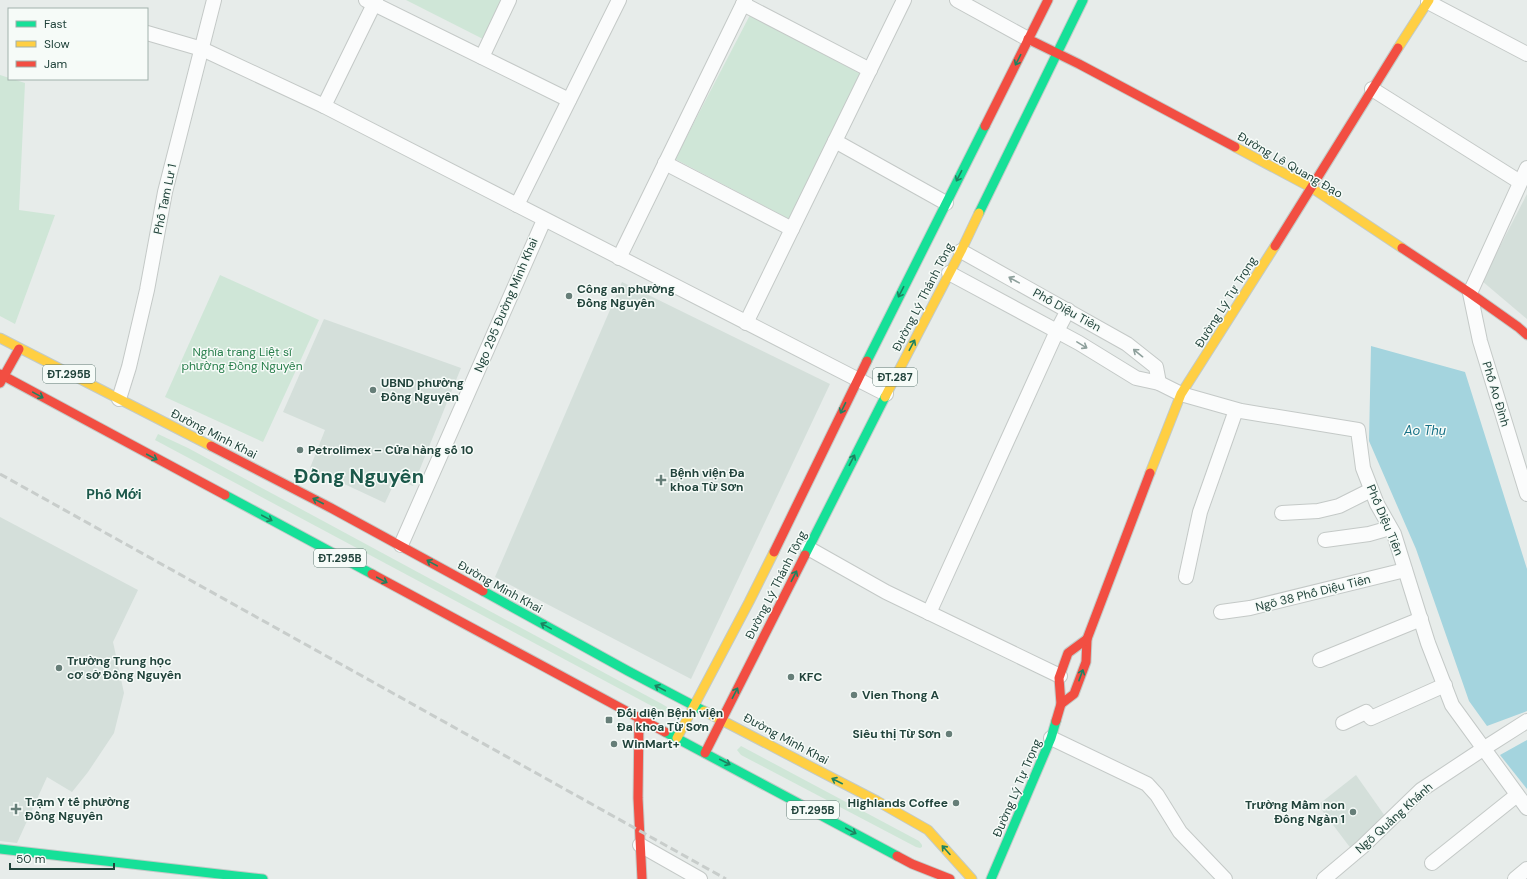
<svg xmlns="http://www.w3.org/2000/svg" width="1527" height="879" viewBox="0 0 1527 879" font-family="'DM Sans',sans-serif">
  <rect width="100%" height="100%" fill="#e7ecea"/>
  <!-- built -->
  <g fill="#d4dfda">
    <polygon points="1527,194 1527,319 1482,281"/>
    <polygon points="622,282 830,384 691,679 495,577"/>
    <polygon points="324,319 461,368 413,486 396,479 385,503 310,468 325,430 283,412"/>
    <polygon points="0,517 138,590 113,642 124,693 114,733 88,772 72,792 47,777 17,843 0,841"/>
    <polygon points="1356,775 1387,819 1352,850 1318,805"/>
  </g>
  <!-- green -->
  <g fill="#cfe6d7">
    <polygon points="406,0 502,0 483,39"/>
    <polygon points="750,15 863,75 789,219 675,159"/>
    <polygon points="0,75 25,83 19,210 55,215 15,324 0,316"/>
    <polygon points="220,275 319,320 263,442 165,397"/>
    <polygon points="158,434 188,448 662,704 667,707 667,711 663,712 155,440"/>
    <polygon points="741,746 919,841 922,845 922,847 920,848 916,847 741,755 737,750"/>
  </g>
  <!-- water -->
  <g fill="#a4d4de">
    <polygon points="1371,346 1465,372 1527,569 1527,711 1487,726 1469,701 1416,549 1369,441"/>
    <polygon points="1527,740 1527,789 1500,755"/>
  </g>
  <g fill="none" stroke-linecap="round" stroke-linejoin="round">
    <!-- street casing -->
    <g stroke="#c4c9c7" stroke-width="16">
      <g id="street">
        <polyline points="366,0 569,100"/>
        <polyline points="957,0 1028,39"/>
        <polyline points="1428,2 1527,54"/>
        <polyline points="743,4 870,70"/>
        <polyline points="147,33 202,49 324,106 886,394"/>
        <polyline points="482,57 509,0"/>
        <polyline points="1372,89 1520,182"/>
        <polyline points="324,106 376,0"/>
        <polyline points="835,141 946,203"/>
        <polyline points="665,163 792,229"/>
        <polyline points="1527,168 1470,293 1480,341 1527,494"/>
        <polyline points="517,205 619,0"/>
        <polyline points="961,251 1127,344 1156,367 1159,383"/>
        <polyline points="619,258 745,0"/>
        <polyline points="949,273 1079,343 1136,378 1159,383 1181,394 1241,411 1358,430 1363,468 1377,504 1394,534 1428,643 1452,705 1527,808"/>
        <polyline points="746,323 904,0"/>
        <polyline points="119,399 129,367 147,290 165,192 214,0"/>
        <polyline points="1282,513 1318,511 1339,506 1371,490"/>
        <polyline points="1325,540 1369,534 1390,528"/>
        <polyline points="401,545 544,220"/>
        <polyline points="808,548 886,592 1060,676"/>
        <polyline points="1186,577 1200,512 1236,410"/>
        <polyline points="1221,612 1250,608 1405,570"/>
        <polyline points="929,613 1057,331 1068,310"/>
        <polyline points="1320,660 1421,619"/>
        <polyline points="1343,723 1366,712 1371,718 1445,685"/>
        <polyline points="1051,738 1147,784 1157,795 1180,832 1225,879"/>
        <polyline points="640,845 700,879"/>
        <polyline points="1432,863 1517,795"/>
        <polyline points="1324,879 1362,847 1421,790 1483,749 1527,721"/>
        <polyline points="1515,879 1527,869"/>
      </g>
    </g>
    <!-- fast casing -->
    <g stroke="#c2cac7" stroke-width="11">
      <g id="fast">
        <polyline points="979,213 1083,0"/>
        <polyline points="867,361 985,126"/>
        <polyline points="225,495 372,574"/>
        <polyline points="805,555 885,397"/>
        <polyline points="483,591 628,671 704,711"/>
        <polyline points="665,732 897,856"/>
        <polyline points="0,849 263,879"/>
        <polyline points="991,879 1051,738 1056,721"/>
      </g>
    </g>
    <!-- slow casing -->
    <g stroke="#c2cac7" stroke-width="11">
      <g id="slow">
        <polyline points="1398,48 1429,0"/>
        <polyline points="1235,147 1312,188 1402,248"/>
        <polyline points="0,338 211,446"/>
        <polyline points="885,397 961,251 979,213"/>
        <polyline points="1150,473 1181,394 1275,246"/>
        <polyline points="704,711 877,801 928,830 972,879"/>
        <polyline points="677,738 749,602 774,552"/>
      </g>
    </g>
    <!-- jam casing -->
    <g stroke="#c2cac7" stroke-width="11">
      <g id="jam">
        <polyline points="1028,39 1079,64 1235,147"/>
        <polyline points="985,126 1048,0"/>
        <polyline points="1275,246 1398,48"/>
        <polyline points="1402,248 1470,293 1518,327 1527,335"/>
        <polyline points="0,374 225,495"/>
        <polyline points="0,383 19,349"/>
        <polyline points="211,446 331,508 483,591"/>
        <polyline points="774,552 867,361"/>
        <polyline points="372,574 665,732"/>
        <polyline points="1061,704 1074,694 1086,662 1087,639 1150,473"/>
        <polyline points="639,717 638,798 642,879"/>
        <polyline points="1056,721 1061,704 1059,678 1068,653 1087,639"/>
        <polyline points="705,753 805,555"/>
        <polyline points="897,856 912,864 950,879"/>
      </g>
    </g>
    <!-- street -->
    <use href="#street" stroke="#fbfcfc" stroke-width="14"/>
    <!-- fast -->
    <use href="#fast" stroke="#16e098" stroke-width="9"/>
    <!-- slow -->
    <use href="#slow" stroke="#ffcf43" stroke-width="9"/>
    <!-- jam -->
    <use href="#jam" stroke="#f24e42" stroke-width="9"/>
    <!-- rail -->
    <polyline stroke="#c8cdcb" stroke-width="3" stroke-dasharray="8 4" stroke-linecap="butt" points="0,474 726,879"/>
  </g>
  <!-- one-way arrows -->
  <defs><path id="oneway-shaft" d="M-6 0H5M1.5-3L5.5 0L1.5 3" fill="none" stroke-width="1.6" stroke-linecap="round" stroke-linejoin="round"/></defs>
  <g stroke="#1d8260">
    <use href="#oneway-shaft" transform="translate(1018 60) rotate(117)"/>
    <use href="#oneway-shaft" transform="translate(959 176) rotate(117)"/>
    <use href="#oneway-shaft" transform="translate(901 292) rotate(117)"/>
    <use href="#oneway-shaft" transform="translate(912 345) rotate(-62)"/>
    <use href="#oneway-shaft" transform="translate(38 395) rotate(29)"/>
    <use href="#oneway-shaft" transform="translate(843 408) rotate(116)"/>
    <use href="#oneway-shaft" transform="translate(152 457) rotate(28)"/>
    <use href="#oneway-shaft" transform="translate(852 460) rotate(-63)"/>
    <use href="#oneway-shaft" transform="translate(318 501) rotate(-153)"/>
    <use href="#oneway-shaft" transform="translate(267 518) rotate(28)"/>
    <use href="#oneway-shaft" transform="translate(432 563) rotate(-151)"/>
    <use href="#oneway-shaft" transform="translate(794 576) rotate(-63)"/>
    <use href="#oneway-shaft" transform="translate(382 580) rotate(28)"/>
    <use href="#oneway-shaft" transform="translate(546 626) rotate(-151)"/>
    <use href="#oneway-shaft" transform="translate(1081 675) rotate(-70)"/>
    <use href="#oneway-shaft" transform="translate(660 688) rotate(-152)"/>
    <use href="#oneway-shaft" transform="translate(735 693) rotate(-63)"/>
    <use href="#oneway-shaft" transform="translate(725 762) rotate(27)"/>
    <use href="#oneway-shaft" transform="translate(837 781) rotate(-153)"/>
    <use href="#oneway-shaft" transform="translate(851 831) rotate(28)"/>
    <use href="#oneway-shaft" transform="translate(946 850) rotate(-132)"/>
  </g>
  <g stroke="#8ea09c">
    <use href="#oneway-shaft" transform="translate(1014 280) rotate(-151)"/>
    <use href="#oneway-shaft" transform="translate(1082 345) rotate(31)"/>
    <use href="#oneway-shaft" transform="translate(1138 353) rotate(-141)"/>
  </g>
  <!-- markers -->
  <g fill="#667e78" stroke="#f6fbf8" stroke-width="1.5">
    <circle cx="569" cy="296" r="4"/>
    <circle cx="373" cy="390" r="4"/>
    <circle cx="300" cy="450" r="4"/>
    <path d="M659 474h4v4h4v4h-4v4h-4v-4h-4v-4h4z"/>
    <circle cx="59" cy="668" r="4"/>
    <circle cx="791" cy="677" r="4"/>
    <circle cx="854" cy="695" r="4"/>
    <rect x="605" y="716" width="8" height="8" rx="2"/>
    <circle cx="949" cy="734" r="4"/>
    <circle cx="614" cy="744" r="4"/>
    <circle cx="956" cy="803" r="4"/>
    <path d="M14 803h4v4h4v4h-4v4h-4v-4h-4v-4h4z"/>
    <circle cx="1353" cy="812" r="4"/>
  </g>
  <g text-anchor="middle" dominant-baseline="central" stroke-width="3" stroke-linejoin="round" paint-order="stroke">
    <!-- shield labels -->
    <g fill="#f6fbf8" stroke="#617a74" stroke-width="1">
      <rect x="43" y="365" width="52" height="18" rx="3"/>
      <rect x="873" y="368" width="44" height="18" rx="3"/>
      <rect x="314" y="549" width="52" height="18" rx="3"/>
      <rect x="787" y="801" width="52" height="18" rx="3"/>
    </g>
    <g font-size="11" font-weight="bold" fill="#21433b">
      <text x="69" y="374">ĐT.295B</text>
      <text x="895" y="377">ĐT.287</text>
      <text x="340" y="558">ĐT.295B</text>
      <text x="813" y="810">ĐT.295B</text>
    </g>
    <!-- street labels -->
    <g font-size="12" fill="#21433b" stroke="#f6fbf8">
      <text transform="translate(1290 165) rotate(30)">Đường Lê Quang Đạo</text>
      <text transform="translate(165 199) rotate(-78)">Phố Tam Lư 1</text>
      <text transform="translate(923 297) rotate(-63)">Đường Lý Thánh Tông</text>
      <text transform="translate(1226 302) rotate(-58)">Đường Lý Tự Trọng</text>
      <text transform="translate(506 305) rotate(-67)">Ngo 295 Đường Minh Khai</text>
      <text transform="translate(1067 310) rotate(29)">Phố Diệu Tiên</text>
      <text transform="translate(1496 394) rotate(73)">Phố Ao Đình</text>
      <text transform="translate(214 434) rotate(27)">Đường Minh Khai</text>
      <text transform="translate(1385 520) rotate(67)">Phố Diệu Tiên</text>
      <text transform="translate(776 585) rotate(-63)">Đường Lý Thánh Tông</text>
      <text transform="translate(500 587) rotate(29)">Đường Minh Khai</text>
      <text transform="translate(1313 593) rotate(-14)">Ngõ 38 Phố Diệu Tiên</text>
      <text transform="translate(786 739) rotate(28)">Đường Minh Khai</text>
      <text transform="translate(1017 788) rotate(-67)">Đường Lý Tự Trọng</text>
      <text transform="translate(1394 818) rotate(-42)">Ngõ Quảng Khánh</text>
    </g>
    <!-- poi labels -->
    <g font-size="12" font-weight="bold" fill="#21433b" stroke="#f6fbf8" text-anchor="start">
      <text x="577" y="289">Công an phường<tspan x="577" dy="14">Đồng Nguyên</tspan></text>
      <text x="381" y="383">UBND phường<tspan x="381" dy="14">Đồng Nguyên</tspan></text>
      <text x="308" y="450">Petrolimex – Cửa hàng số 10</text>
      <text x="670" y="473">Bệnh viện Đa<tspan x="670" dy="14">khoa Từ Sơn</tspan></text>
      <text x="67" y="661">Trường Trung học<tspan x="67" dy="14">cơ sở Đồng Nguyên</tspan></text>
      <text x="799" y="677">KFC</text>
      <text x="862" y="695">Vien Thong A</text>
      <text x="617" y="713">Đối diện Bệnh viện<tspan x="617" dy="14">Đa khoa Từ Sơn</tspan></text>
      <text x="941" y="734" text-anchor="end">Siêu thị Từ Sơn</text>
      <text x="622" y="744">WinMart+</text>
      <text x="25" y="802">Trạm Y tế phường<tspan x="25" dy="14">Đồng Nguyên</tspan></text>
      <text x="948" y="803" text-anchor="end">Highlands Coffee</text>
      <text x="1345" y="805" text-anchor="end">Trường Mầm non<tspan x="1345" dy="14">Đông Ngàn 1</tspan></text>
    </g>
    <!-- park labels -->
    <g font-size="12" fill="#277e4b" stroke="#f6fbf8">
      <text x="242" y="352">Nghĩa trang Liệt sĩ<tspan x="242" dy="14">phường Đồng Nguyên</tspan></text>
    </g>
    <!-- water labels -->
    <g font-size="13" font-style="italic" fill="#157086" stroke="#f6fbf8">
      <text x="1425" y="430">Ao Thụ</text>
    </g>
    <!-- quarter labels -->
    <g font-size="14" font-weight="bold" fill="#1b584a" stroke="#f6fbf8">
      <text x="114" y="494">Phố Mới</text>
    </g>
    <!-- town labels -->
    <g font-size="20" font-weight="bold" fill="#1b584a" stroke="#f6fbf8">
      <text x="359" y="476">Đồng Nguyên</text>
    </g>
  </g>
  <!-- legend -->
  <rect x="8" y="8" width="140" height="72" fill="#f6fbf8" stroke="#a1b1ac"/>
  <rect x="16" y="21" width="20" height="6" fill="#16e098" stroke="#a1b1ac"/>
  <text x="44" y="28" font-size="12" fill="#21433b">Fast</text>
  <rect x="16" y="41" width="20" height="6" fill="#ffcf43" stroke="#a1b1ac"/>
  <text x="44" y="48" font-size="12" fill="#21433b">Slow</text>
  <rect x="16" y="61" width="20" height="6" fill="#f24e42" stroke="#a1b1ac"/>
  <text x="44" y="68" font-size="12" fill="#21433b">Jam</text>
  <!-- scale -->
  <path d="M10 863v6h104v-6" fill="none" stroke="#21433b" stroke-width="2"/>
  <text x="16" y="863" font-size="12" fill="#21433b" stroke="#f6fbf8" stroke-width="3" paint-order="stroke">50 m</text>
</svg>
